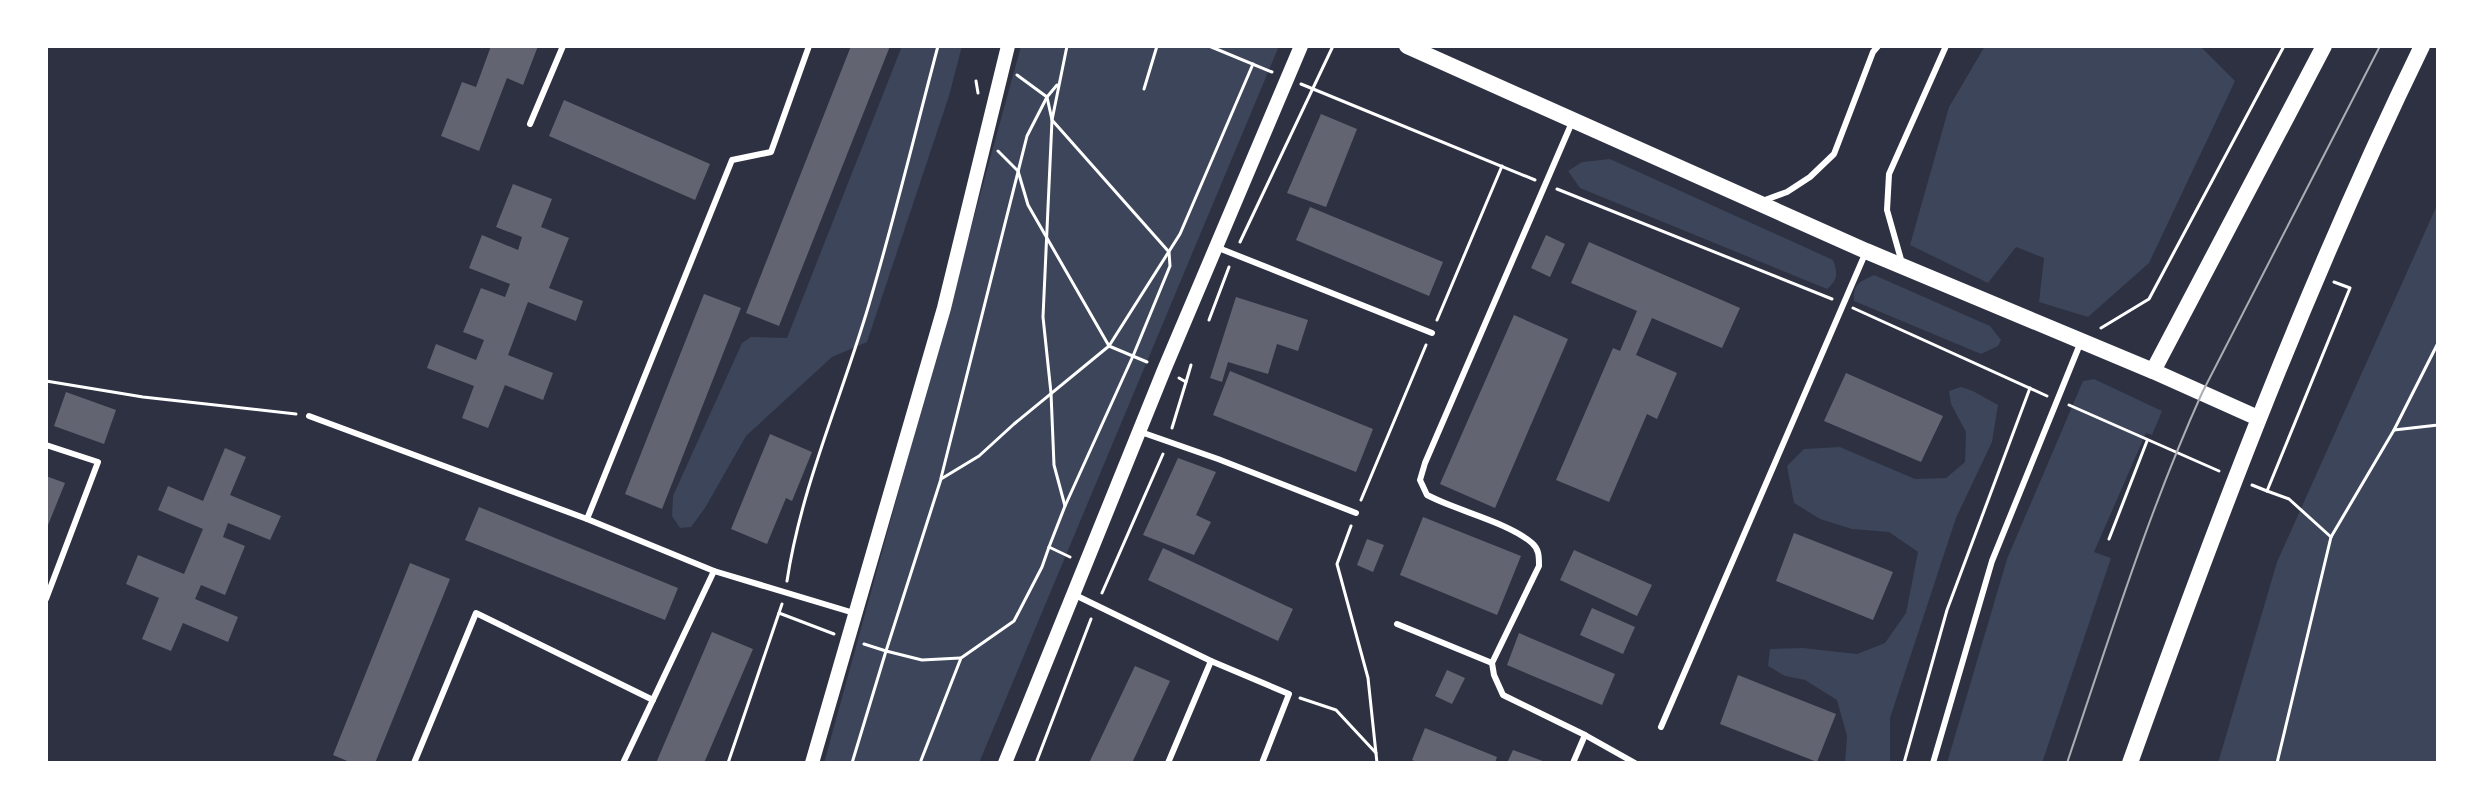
<svg xmlns="http://www.w3.org/2000/svg" width="2484" height="809" viewBox="0 0 2484 809" font-family="Georgia,serif">
  <rect width="100%" height="100%" fill="#2d3142"/>
  <!-- green -->
  <g fill="#3c4559">
    <polygon points="902,46 962,46 949,96 867,342 832,357 746,436 705,508 691,527 680,528 672,516 673,496 742,343 751,337 787,338"/>
    <polygon points="1021,46 1279,46 979,763 824,763"/>
    <polygon points="1985,46 2200,46 2235,81 2149,263 2088,317 2039,302 2044,258 2016,247 1988,283 1910,245 1949,107"/>
    <path d="M 1610,159 L 1833,260 C 1838,273 1838,280 1827,289 L 1580,188 L 1568,171 L 1582,162 Z"/>
    <polygon points="2438,203 2438,763 2218,763 2277,562"/>
    <path d="M 1874,275 L 1990,326 L 2001,340 L 1998,346 L 1981,354 L 1854,301 C 1853,284 1859,282 1874,275 Z"/>
    <polygon points="2094,379 2162,411 2152,435 2146,433 2094,552 2111,558 2042,763 1947,763 2007,559 2083,381"/>
    <polygon points="1961,387 1973,391 1998,405 1992,442 1956,518 1890,718 1890,763 1845,763 1847,736 1837,700 1805,680 1785,676 1768,666 1770,649 1803,648 1857,654 1885,643 1906,613 1918,552 1889,532 1852,529 1820,519 1794,503 1787,466 1804,449 1840,447 1915,479 1946,478 1965,462 1966,432 1951,404 1949,391"/>
  </g>
  <!-- building -->
  <g fill="#626471">
    <polygon points="491,46 538,46 523,85 507,78 479,151 441,136 462,82 476,87"/>
    <polygon points="851,46 890,46 779,326 746,313"/>
    <polygon points="564,100 710,164 695,200 549,136"/>
    <polygon points="1321,114 1357,129 1326,207 1287,193"/>
    <polygon points="513,184 552,199 541,227 569,238 549,288 583,301 576,321 528,302 508,355 553,373 543,400 505,385 488,428 462,418 474,386 427,368 436,344 476,360 484,340 463,332 481,288 505,297 510,284 469,268 482,235 518,250 522,237 496,227"/>
    <polygon points="1310,207 1443,262 1429,296 1296,240"/>
    <polygon points="1546,235 1565,244 1550,277 1531,268"/>
    <polygon points="1589,242 1740,308 1722,348 1652,318 1636,355 1677,373 1657,419 1647,414 1609,502 1556,480 1613,348 1620,351 1637,311 1571,283"/>
    <polygon points="704,294 741,308 662,509 625,494"/>
    <polygon points="1236,297 1308,320 1298,351 1277,344 1268,374 1228,362 1222,382 1210,378"/>
    <polygon points="1514,315 1568,339 1495,508 1440,484"/>
    <polygon points="1230,371 1373,429 1356,472 1213,415"/>
    <polygon points="1846,373 1943,416 1921,462 1824,421"/>
    <polygon points="66,392 116,410 104,444 54,426"/>
    <polygon points="770,434 812,452 792,501 786,498 767,544 731,529"/>
    <polygon points="225,448 246,457 230,495 281,516 270,540 228,523 223,537 245,546 225,595 201,585 195,599 238,617 228,642 183,623 171,651 142,639 159,598 126,584 138,555 184,574 203,529 158,510 168,486 203,501"/>
    <polygon points="1178,458 1216,472 1196,515 1211,522 1194,555 1143,535"/>
    <polygon points="46,476 65,483 46,530"/>
    <polygon points="479,507 678,588 665,620 465,540"/>
    <polygon points="1423,517 1521,556 1497,615 1400,575"/>
    <polygon points="1794,533 1893,572 1873,620 1776,581"/>
    <polygon points="1367,539 1384,545 1373,572 1357,565"/>
    <polygon points="1163,548 1293,609 1278,641 1148,580"/>
    <polygon points="1574,550 1652,585 1637,616 1560,580"/>
    <polygon points="410,563 450,579 375,763 352,763 333,755"/>
    <polygon points="1592,608 1635,627 1623,654 1580,635"/>
    <polygon points="712,632 753,649 704,763 656,763"/>
    <polygon points="1519,633 1615,674 1602,705 1507,665"/>
    <polygon points="1135,666 1170,681 1132,763 1089,763"/>
    <polygon points="1447,670 1465,678 1452,704 1435,696"/>
    <polygon points="1738,675 1836,714 1817,762 1720,724"/>
    <polygon points="1425,728 1497,757 1495,763 1420,763 1412,760"/>
    <polygon points="1513,750 1548,763 1507,763"/>
  </g>
  <g fill="none" stroke-linecap="round" stroke-linejoin="round">
    <!-- path -->
    <g stroke="#fff" stroke-width="3">
      <polyline points="1209,46 1272,72"/>
      <polyline points="1017,75 1047,97 1052,120 1169,252 1170,266 1133,356 1065,506"/>
      <polyline points="976,81 978,93"/>
      <polyline points="1301,84 1535,180"/>
      <polyline points="1144,89 1157,46"/>
      <polyline points="998,151 1018,171 1028,205 1109,346 1147,362"/>
      <polyline points="1557,189 1832,299"/>
      <polyline points="1240,242 1333,46"/>
      <polyline points="1853,308 2047,396"/>
      <polyline points="1209,320 1229,267"/>
      <polyline points="1437,320 1502,166"/>
      <polyline points="2101,328 2149,299 2284,46"/>
      <polyline points="1179,378 1186,382 1191,365"/>
      <polyline points="46,381 143,397 296,414"/>
      <polyline points="2069,405 2219,471"/>
      <polyline points="1172,428 1186,382"/>
      <polyline points="2394,430 2438,425"/>
      <polyline points="941,478 1027,136 1047,97 1057,85"/>
      <polyline points="2252,485 2267,491 2350,288 2334,282"/>
      <polyline points="2267,491 2289,499 2331,537"/>
      <polyline points="1361,500 1426,345"/>
      <polyline points="1351,526 1337,564 1368,678 1377,763"/>
      <polyline points="2109,539 2147,441"/>
      <polyline points="1049,547 1065,506 1054,465 1051,393 1043,317 1052,120 1067,46"/>
      <path d="M 787,581 C 802,482 845,390 872,294 C 896,212 916,129 938,46"/>
      <polyline points="1102,593 1163,454"/>
      <polyline points="779,613 834,634"/>
      <polyline points="864,644 886,651 941,479 979,456 1014,424 1109,346 1180,234 1253,64"/>
      <polyline points="1300,698 1336,710 1376,753"/>
      <polyline points="728,763 782,604"/>
      <polyline points="852,763 886,651 922,660 960,658"/>
      <polyline points="920,763 961,658 1014,621 1042,567 1049,547 1070,557"/>
      <polyline points="1036,763 1091,619"/>
      <polyline points="1904,763 1947,610 2030,388"/>
      <polyline points="2277,763 2331,537 2394,430 2438,343"/>
    </g>
    <!-- service -->
    <g stroke="#fff" stroke-width="6">
      <polyline points="809,46 771,152 732,160 587,519 714,571 854,613"/>
      <path d="M 1573,120 L 1425,463 L 1420,480 L 1427,495 C 1457,511 1508,522 1532,543 C 1539,549 1539,556 1539,566 L 1492,663 L 1494,675 L 1503,695 L 1585,735 L 1573,763"/>
      <polyline points="530,124 563,46"/>
      <polyline points="1765,200 1787,192 1810,177 1834,154 1873,52 1878,46"/>
      <polyline points="1216,247 1432,333"/>
      <polyline points="1902,263 1887,210 1889,174 1946,46"/>
      <polyline points="309,416 587,519"/>
      <polyline points="1138,431 1218,459 1356,513"/>
      <polyline points="46,445 98,462 46,599"/>
      <polyline points="1073,594 1211,661 1168,763"/>
      <polyline points="1397,624 1492,663"/>
      <polyline points="1211,661 1289,694 1262,763"/>
      <polyline points="1661,727 1865,254"/>
      <polyline points="1585,735 1635,763"/>
      <polyline points="414,763 476,613 653,700"/>
      <polyline points="623,763 714,571"/>
      <polyline points="1933,763 1992,561 2080,344"/>
    </g>
    <!-- tertiary -->
    <g stroke="#fff" stroke-width="14">
      <polyline points="812,763 944,308 1008,46"/>
      <polyline points="1005,763 1164,370 1301,46"/>
    </g>
    <!-- secondary -->
    <g stroke="#fff" stroke-width="16">
      <polyline points="1407,46 1866,251 2153,371 2258,418"/>
      <polyline points="2153,371 2324,46"/>
      <path d="M 2130,763 C 2217,520 2309,278 2422,46"/>
    </g>
    <!-- tram -->
    <path stroke="#abadb3" stroke-width="2" d="M 2067,763 C 2109,639 2148,513 2202,393 L 2380,46"/>
  </g>
  <!-- border -->
  <rect width="2484" height="809" fill="none" stroke="#ffffff" stroke-width="96"/>
</svg>
